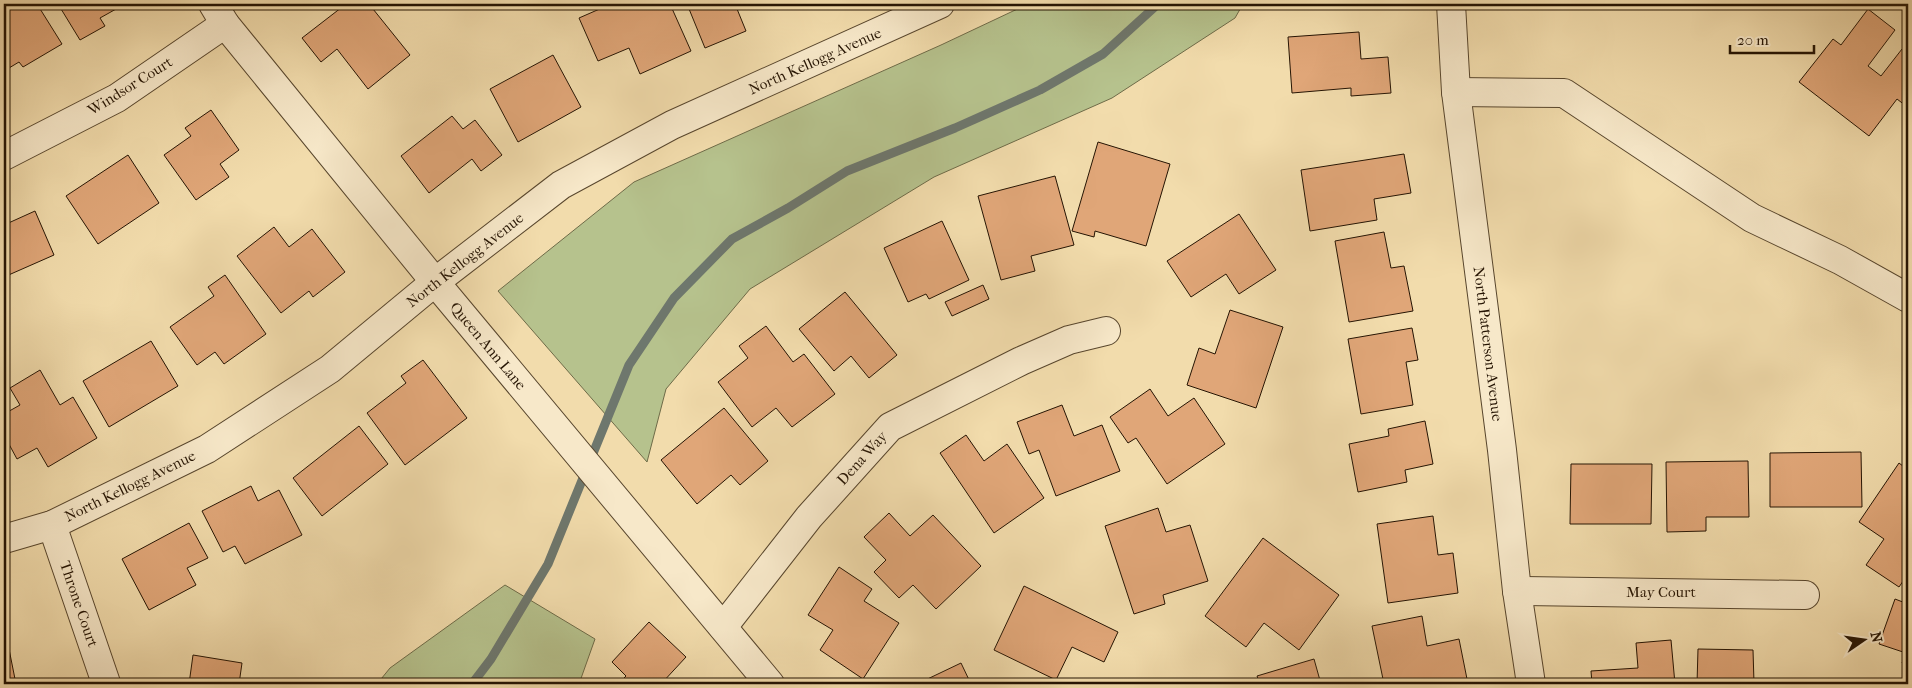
<svg xmlns="http://www.w3.org/2000/svg" width="1912" height="688" viewBox="0 0 1912 688" font-family="'IM FELL French Canon',serif">
  <rect width="100%" height="100%" fill="#f2dcac"/>
  <filter id="stains"><feTurbulence type="fractalNoise" baseFrequency=".004" numOctaves="4"/><feColorMatrix values="0 0 0 0 .2 0 0 0 0 .09 0 0 0 0 .02 0 0 0 .5 -.17"/></filter>
  <radialGradient id="worn" r=".72"><stop offset=".6" stop-color="#630" stop-opacity="0"/><stop offset="1" stop-color="#630" stop-opacity=".3"/></radialGradient>
  <!-- green -->
  <g fill="#b6c28d" stroke="#6e6b48">
    <polygon points="1028,4 1243,4 1235,18 1112,98 934,177 750,289 666,389 647,462 498,291 634,182 941,45"/>
    <polygon points="505,585 595,639 579,684 377,684 390,668"/>
  </g>
  <g fill="none" stroke-linecap="round" stroke-linejoin="round">
    <!-- stream -->
    <polyline stroke="#6e776d" stroke-width="9" points="472,684 491,659 548,564 629,365 674,298 732,239 788,208 847,171 955,128 1040,90 1103,54 1158,4"/>
  </g>
  <!-- building -->
  <g fill="#e0a678" stroke="#251403">
    <polygon points="11,4 37,4 62,44 23,67 19,62 4,71 4,8"/>
    <polygon points="58,4 125,4 100,18 105,26 80,40"/>
    <polygon points="346,4 369,4 410,55 368,89 337,49 321,62 302,38"/>
    <polygon points="611,4 670,4 691,51 640,74 629,48 598,61 579,18"/>
    <polygon points="687,4 735,4 746,31 705,48"/>
    <polygon points="1868,9 1895,30 1868,66 1881,76 1902,49 1908,55 1908,103 1906,106 1897,99 1869,136 1799,82 1833,39 1841,45"/>
    <polygon points="1359,32 1361,59 1388,57 1391,93 1351,96 1351,88 1292,93 1288,37"/>
    <polygon points="553,55 581,107 518,142 490,89"/>
    <polygon points="211,110 239,150 220,164 229,177 196,200 164,155 191,136 185,128"/>
    <polygon points="452,116 463,129 475,120 502,155 481,171 472,159 429,193 401,156"/>
    <polygon points="1098,142 1170,164 1146,246 1095,231 1094,237 1072,231"/>
    <polygon points="1404,154 1411,193 1374,199 1377,220 1310,231 1301,170"/>
    <polygon points="128,155 159,203 98,244 66,196"/>
    <polygon points="1055,176 1074,245 1031,256 1035,271 1001,280 978,196"/>
    <polygon points="35,211 54,255 4,277 4,225"/>
    <polygon points="1239,214 1276,270 1239,294 1226,274 1191,297 1167,261"/>
    <polygon points="942,221 969,280 929,299 926,294 908,302 884,248"/>
    <polygon points="274,227 289,247 312,229 345,272 313,297 309,291 281,313 237,256"/>
    <polygon points="1384,232 1391,268 1404,266 1413,311 1349,322 1335,241"/>
    <polygon points="225,275 266,334 224,364 215,352 197,365 170,327 214,296 208,287"/>
    <polygon points="983,285 989,299 952,316 945,302"/>
    <polygon points="845,292 897,355 869,378 851,356 834,371 799,329"/>
    <polygon points="1230,310 1283,327 1256,408 1187,385 1199,348 1215,354"/>
    <polygon points="766,326 793,362 804,354 835,394 792,427 776,408 752,427 718,382 748,358 739,346"/>
    <polygon points="1412,328 1418,360 1406,362 1413,405 1361,414 1348,339"/>
    <polygon points="151,341 178,386 109,427 83,381"/>
    <polygon points="423,360 467,418 405,465 367,413 406,383 401,376"/>
    <polygon points="40,370 60,405 73,397 97,438 48,467 37,448 17,459 4,435 4,414 20,405 10,388"/>
    <polygon points="1150,389 1168,416 1194,398 1225,444 1167,484 1136,438 1128,443 1110,417"/>
    <polygon points="1062,405 1074,436 1102,425 1120,471 1056,496 1039,450 1029,454 1017,422"/>
    <polygon points="724,408 768,461 740,485 731,475 697,504 661,460"/>
    <polygon points="1425,421 1433,464 1405,470 1407,482 1358,492 1349,444 1389,436 1388,429"/>
    <polygon points="359,426 388,464 322,516 293,478"/>
    <polygon points="966,435 984,461 1007,444 1044,498 994,533 940,453"/>
    <polygon points="1861,452 1862,507 1770,507 1770,453"/>
    <polygon points="1748,461 1749,517 1706,517 1706,531 1667,532 1666,462"/>
    <polygon points="1899,463 1908,470 1908,574 1899,587 1866,565 1884,539 1859,522"/>
    <polygon points="1571,464 1652,464 1651,524 1570,524"/>
    <polygon points="251,486 258,501 279,490 302,535 245,564 235,546 223,552 202,511"/>
    <polygon points="1158,508 1166,532 1190,525 1208,581 1163,595 1165,604 1134,614 1105,526"/>
    <polygon points="889,513 910,536 933,515 981,566 936,609 913,585 899,598 874,572 886,560 864,537"/>
    <polygon points="1433,516 1438,555 1453,553 1458,593 1388,603 1377,524"/>
    <polygon points="189,523 208,558 187,568 196,585 149,610 122,559"/>
    <polygon points="1263,538 1339,595 1299,650 1264,623 1246,647 1205,616"/>
    <polygon points="839,567 872,589 864,601 899,623 863,679 820,650 833,630 808,615"/>
    <polygon points="1024,586 1118,632 1104,662 1072,647 1056,680 994,650"/>
    <polygon points="1895,599 1908,604 1908,665 1902,663 1906,653 1879,644"/>
    <polygon points="1422,616 1427,646 1459,639 1468,684 1384,684 1372,626"/>
    <polygon points="649,622 686,657 661,684 618,684 626,676 612,662"/>
    <polygon points="1671,640 1675,684 1592,684 1591,671 1638,668 1636,643"/>
    <polygon points="8,644 16,684 4,684 4,645"/>
    <polygon points="1698,649 1753,650 1754,683 1778,684 1697,684"/>
    <polygon points="193,655 242,663 239,684 189,684"/>
    <polygon points="1314,659 1321,684 1260,684 1257,676"/>
    <polygon points="961,663 971,684 917,684"/>
  </g>
  <g fill="none" stroke-linecap="round" stroke-linejoin="round">
    <!-- minor casing -->
    <g stroke="#58462d" stroke-width="30">
      <g id="minor">
        <polyline points="213,4 225,24 435,282 770,684"/>
        <polyline points="1451,4 1456,92 1502,450 1517,591 1531,684"/>
        <polyline points="1456,92 1564,93 1752,218 1840,260 1908,298"/>
        <polyline points="4,156 117,98 225,24"/>
        <polyline points="52,525 106,683"/>
        <polyline points="4,539 52,525 207,449 330,369 435,282 561,185 672,125 940,4"/>
        <polyline points="1517,591 1805,595"/>
        <polyline points="723,627 809,517 890,427 1021,361 1069,340 1106,331"/>
      </g>
    </g>
    <!-- minor -->
    <use href="#minor" stroke="#f7e8c9" stroke-width="28"/>
  </g>
  <g text-anchor="middle" dominant-baseline="central" stroke-width="4.5" stroke-linejoin="round" paint-order="stroke">
    <!-- street labels -->
    <g font-size="15" fill="#251403" stroke="#f7e8c9">
      <text transform="translate(815 61) rotate(-24)">North Kellogg Avenue</text>
      <text transform="translate(130 86) rotate(-32)">Windsor Court</text>
      <text transform="translate(465 260) rotate(-38)">North Kellogg Avenue</text>
      <text transform="translate(1488 344) rotate(83)">North Patterson Avenue</text>
      <text transform="translate(488 346) rotate(50)">Queen Ann Lane</text>
      <text transform="translate(862 458) rotate(-48)">Dena Way</text>
      <text transform="translate(130 486) rotate(-26)">North Kellogg Avenue</text>
      <text x="1661" y="592">May Court</text>
      <text transform="translate(79 604) rotate(71)">Throne Court</text>
    </g>
  </g>
  <!-- margin -->
  <rect width="1912" height="688" fill="none" stroke="#f2dcac" stroke-width="20"/>
  <rect x="5" y="5" width="1902" height="678" fill="none" stroke="#251403" stroke-width="2.5"/>
  <rect x="10" y="10" width="1892" height="668" fill="none" stroke="#251403"/>
  <!-- north arrow -->
  <g transform="translate(1864 640) rotate(77)" stroke="#f7e8c9" stroke-width="4" paint-order="stroke">
  <path d="M0-4L9 19L0 12L-9 19Z" fill="#251403"/>
  <text y="-8" font-size="14" font-weight="bold" text-anchor="middle" fill="#251403">N</text>
  </g>
  <!-- scale -->
  <path d="M1730 45v8h84v-8" fill="none" stroke="#251403" stroke-width="2.5"/>
  <text x="1737" y="45" font-size="15" fill="#251403" stroke="#f7e8c9" stroke-width="4" paint-order="stroke">20 m</text>
  <rect width="100%" height="100%" filter="url(#stains)"/>
  <rect width="100%" height="100%" fill="url(#worn)"/>
</svg>
